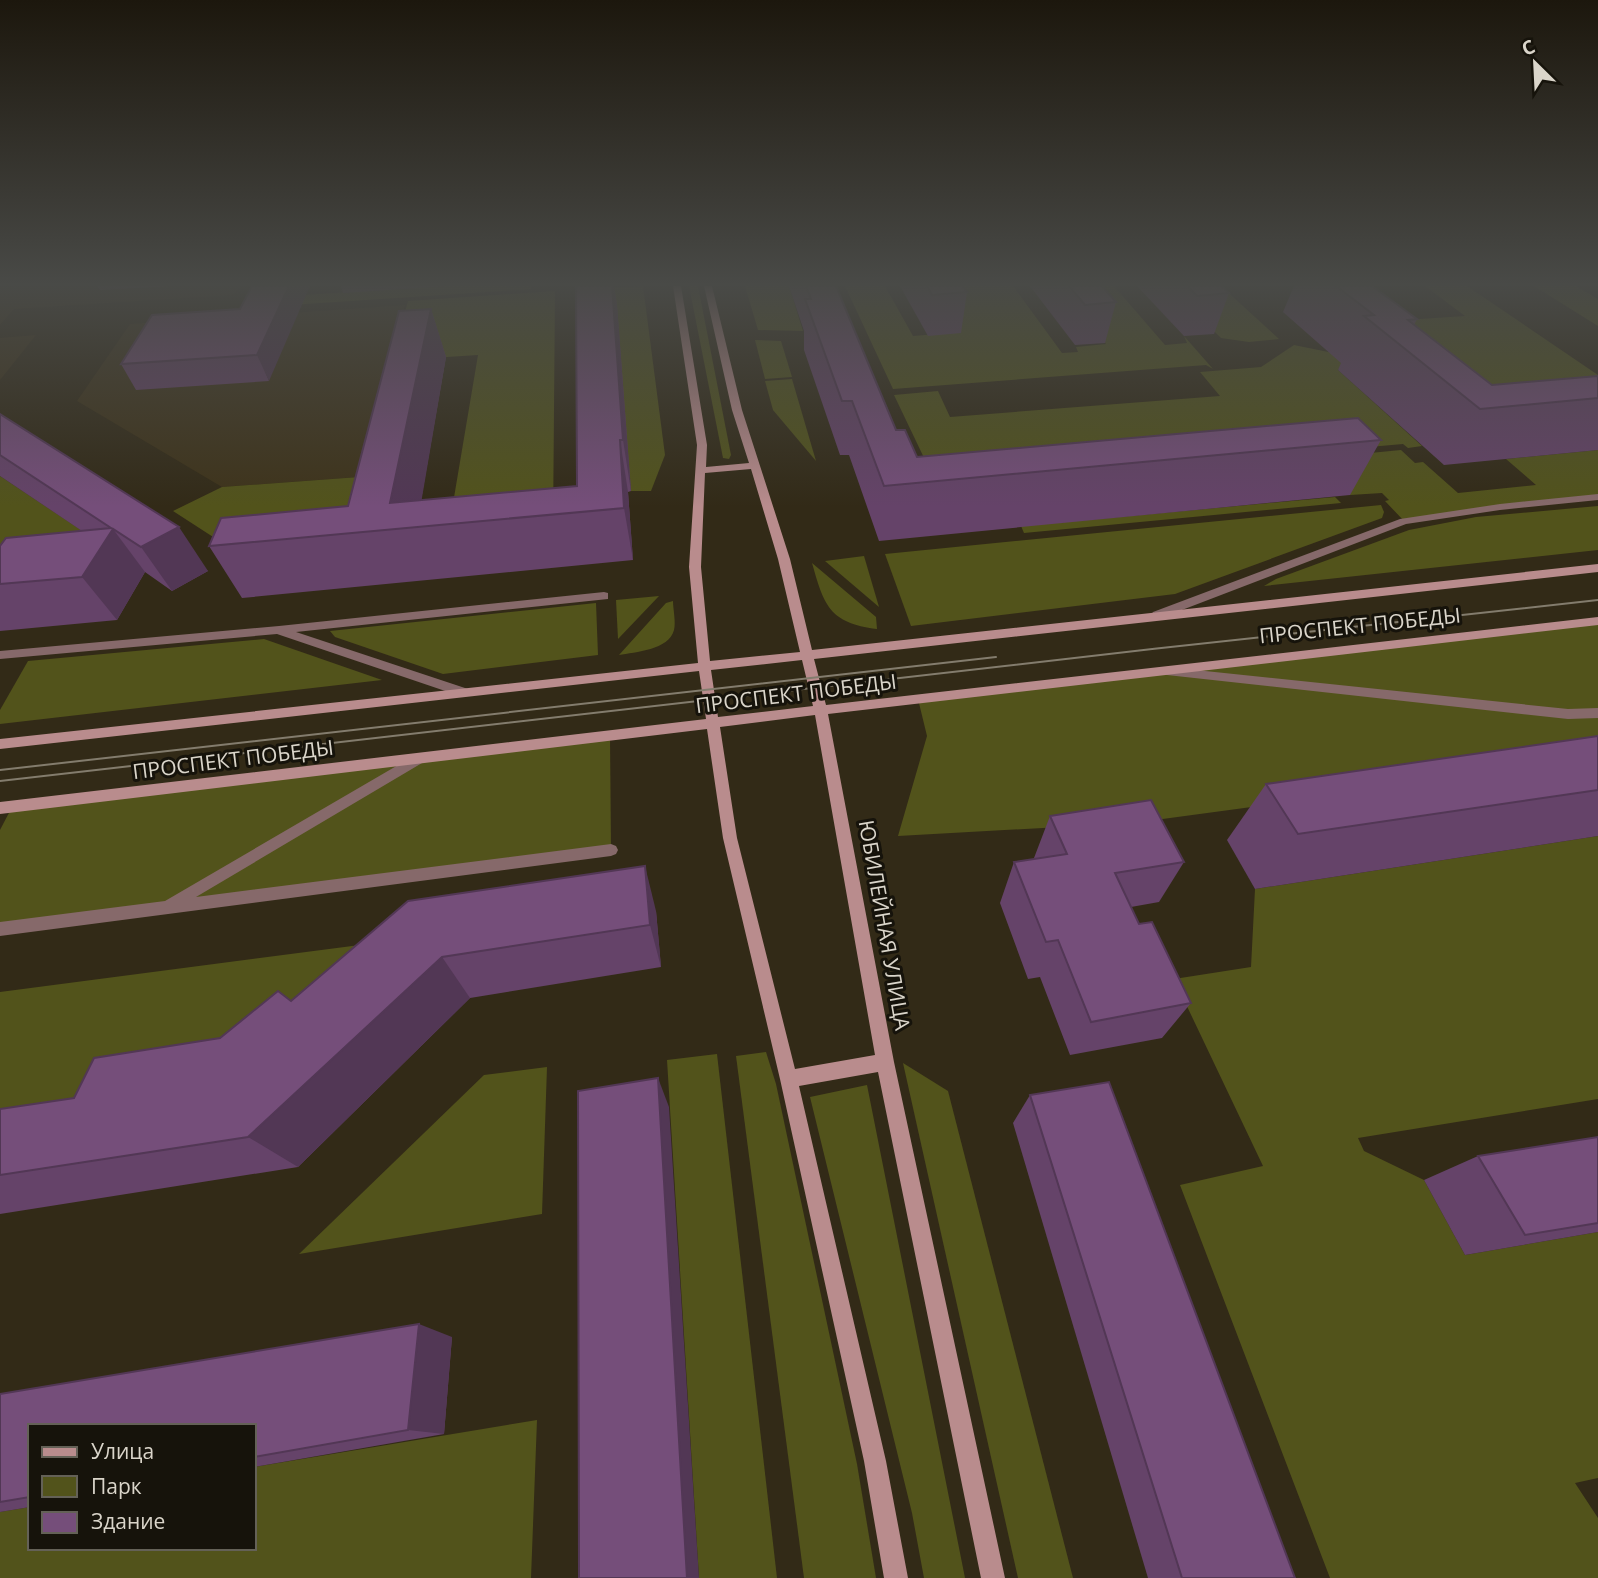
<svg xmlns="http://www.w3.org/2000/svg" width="1598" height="1578" viewBox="0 0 1598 1578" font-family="'Open Sans',sans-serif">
  <rect width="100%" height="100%" fill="#322a17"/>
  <!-- built -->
  <g fill="#3e331a">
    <polygon points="34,286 242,286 233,295 14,309 0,325 0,287"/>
    <polygon points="405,305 359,477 222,487 77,401 130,324"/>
    <polygon points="36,335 0,380 0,338"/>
  </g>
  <!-- green -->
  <g fill="#52531b">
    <polygon points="447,286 531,286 531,289 260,307 271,297"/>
    <polygon points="643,286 665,455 651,491 631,491 583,289"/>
    <polygon points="689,286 698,286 731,455 729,459 723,458"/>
    <polygon points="745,286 789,286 803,331 758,330"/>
    <polygon points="845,286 885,286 913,336 961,332 932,286 1013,286 1062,353 1078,352 1076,347 1106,344 1059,286 1114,286 1165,345 1187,343 1184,336 1213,369 1206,365 893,389"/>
    <polygon points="1169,286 1221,286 1279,339 1249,342 1221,338"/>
    <polygon points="1425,286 1467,286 1598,375 1598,412 1468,424 1405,320 1465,316"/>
    <polygon points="1534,286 1576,286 1598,299 1598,326"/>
    <polygon points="555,291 553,529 447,539 478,355 416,359 382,513 244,557 173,511 222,487 359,477 408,301"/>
    <polygon points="755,340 781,341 792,377 765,379"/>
    <polygon points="1294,345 1348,356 1338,370 1422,446 1408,448 1403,444 937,485 894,395 938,391 950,417 1220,396 1200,372 1261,367"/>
    <polygon points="792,379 816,461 773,410 765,381"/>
    <polygon points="1401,450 1415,463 1423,462 1458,493 1536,485 1506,459 1598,450 1598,497 1404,521 1385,501 1389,500 1382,493 1350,495 1349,455"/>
    <polygon points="0,476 144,572 0,586"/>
    <polygon points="1335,497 1341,503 1024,533 1021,526"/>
    <polygon points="1381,505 1384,512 1382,518 1175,594 911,626 885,554"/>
    <polygon points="1598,506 1598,550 1264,586 1276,579 1409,530 1476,517"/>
    <polygon points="864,556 879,607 825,561"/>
    <path d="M 812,563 L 876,617 L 877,629 C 829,623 824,605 812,563 Z"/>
    <polygon points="659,596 618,639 616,600"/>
    <path d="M 673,601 C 673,609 676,622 674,630 C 669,650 635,652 619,655 L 666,603 Z"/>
    <polygon points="596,603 598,655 443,674 335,637 330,631"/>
    <polygon points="1598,621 1598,760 1133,823 898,836 927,736 918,699"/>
    <polygon points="264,639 382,680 0,724 0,710 28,661"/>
    <polygon points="610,736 611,850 0,929 0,830 12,807"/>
    <polygon points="1598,836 1598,1099 1358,1138 1364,1151 1424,1180 1465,1255 1598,1232 1598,1478 1575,1483 1598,1518 1598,1578 1330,1578 1180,1185 1263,1166 1174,979 1251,967 1255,889"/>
    <polygon points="406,939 107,1107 0,1122 0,992"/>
    <polygon points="766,1052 776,1084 857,1464 876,1578 804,1578 736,1056"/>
    <polygon points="717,1054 777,1578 699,1578 667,1060"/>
    <polygon points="903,1063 948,1091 1073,1578 1018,1578"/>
    <polygon points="547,1067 542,1214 299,1254 484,1075"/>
    <polygon points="867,1085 965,1578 924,1578 912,1513 810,1097"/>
    <polygon points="537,1420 531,1578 0,1578 0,1512 30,1507 30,1548 254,1548 254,1467"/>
  </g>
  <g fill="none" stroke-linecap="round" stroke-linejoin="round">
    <!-- street -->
    <g fill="#86696a" fill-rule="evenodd">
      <polygon points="1598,494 1598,500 1500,510 1406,524 1161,618 1157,619 1151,615 1153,612 1400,519 1500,504"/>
      <polygon points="604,592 608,593 608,599 296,632 468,689 469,692 468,695 463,697 277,634 0,659 0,651 279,626"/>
      <polygon points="1167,667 1568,709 1598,708 1598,718 1568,719 1167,675 1161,671"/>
      <polygon points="417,754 422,755 424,759 422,763 196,897 611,844 616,846 618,850 616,854 611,856 0,936 0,922 165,901"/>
    </g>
    <!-- secondary -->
    <path fill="#b98c8d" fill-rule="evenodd" d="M 673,286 L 681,286 L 707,445 L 706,467 L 749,463 L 732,410 L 704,286 L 712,286 L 742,410 L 790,559 L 812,650 L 1598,564 L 1598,572 L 814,659 L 826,705 L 1598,617 L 1598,625 L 828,714 L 894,1062 L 1005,1578 L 981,1578 L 878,1072 L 799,1086 L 886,1461 L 908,1578 L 884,1578 L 864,1461 L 780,1079 L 723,838 L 707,729 L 0,814 L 0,802 L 706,719 L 699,671 L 0,749 L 0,739 L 698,663 L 689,567 L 697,445 ZM 751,469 L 778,559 L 800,652 L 710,661 L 701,567 L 705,473 ZM 802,660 L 813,706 L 718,717 L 711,670 ZM 815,715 L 875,1055 L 795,1069 L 737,838 L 720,727 Z"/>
    <!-- tram -->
    <g stroke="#837c6d" stroke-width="2">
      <polyline points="0,770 996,657"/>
      <path d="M 0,781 C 533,721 1065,657 1598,600"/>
    </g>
  </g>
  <!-- wall -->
  <g fill="#654369">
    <polygon points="97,286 172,286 100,290"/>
    <polygon points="341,286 447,286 343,293"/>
    <polygon points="576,286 614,286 617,305 631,491 628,492 633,560 242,598 209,546 348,506 431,309 446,357 421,500 577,486"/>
    <polygon points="789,286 836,286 896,430 917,457 1381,440 1350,495 879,541 849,455 840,455 804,350 804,331"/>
    <polygon points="900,286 962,286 967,292 961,333 928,336"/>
    <polygon points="1030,286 1102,286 1116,302 1105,343 1075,345"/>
    <polygon points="1137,286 1221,286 1229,293 1214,334 1184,336"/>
    <polygon points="1294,286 1372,286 1417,319 1414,325 1492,385 1598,376 1598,450 1444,465 1338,370 1341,363 1283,312"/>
    <polygon points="240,309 269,381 136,390 121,364"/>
    <polygon points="0,414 208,571 172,591 145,572 117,620 0,631 0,546 82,531 0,476"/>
    <polygon points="1598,736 1598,836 1255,889 1227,840 1266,784"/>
    <polygon points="1050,816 1184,862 1159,902 1131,907 1139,924 1191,1003 1162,1038 1070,1055 1040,977 1028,979 1000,903 1014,862 1035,859 1034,858"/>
    <polygon points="408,901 656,911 661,967 470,998 298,1167 0,1214 0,1109 74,1098 220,1038 291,1001"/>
    <polygon points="1030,1095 1295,1578 1148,1578 1013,1123"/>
    <polygon points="1598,1137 1598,1232 1465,1255 1424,1180 1478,1156"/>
    <polygon points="452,1337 444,1434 254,1467 254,1426 30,1426 30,1507 0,1512 0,1394"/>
  </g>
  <!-- shaded-wall -->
  <g fill="#523755">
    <polygon points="289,286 310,286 269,381 257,355"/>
    <polygon points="612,286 614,286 617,305 631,491 623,440"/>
    <polygon points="431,309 446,357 417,527 390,503"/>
    <polygon points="620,440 628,492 633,560 624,508"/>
    <polygon points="179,527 208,571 172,591 141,547"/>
    <polygon points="113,529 145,572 117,620 82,577"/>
    <polygon points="645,866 656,911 661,967 650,925"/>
    <polygon points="442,957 470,998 298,1167 248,1137"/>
    <polygon points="658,1078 669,1107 699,1578 687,1578"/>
    <polygon points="419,1324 452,1337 444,1434 408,1430"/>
  </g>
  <!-- building -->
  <g fill="#754e7a" stroke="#523755" stroke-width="2">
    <polygon points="252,286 289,286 257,355 121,364 152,315 240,309"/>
    <polygon points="576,286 612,286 623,440 620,440 624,508 209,546 221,518 348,506 399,311 431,309 390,503 577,486"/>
    <polygon points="806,286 836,286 896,430 905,430 917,457 1358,418 1381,440 884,486 852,401 842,401 805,299 811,299"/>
    <polygon points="927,286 962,286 967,292 932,295"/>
    <polygon points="1069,286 1102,286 1116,302 1085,305"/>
    <polygon points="1187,286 1221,286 1229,293 1197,296"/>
    <polygon points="1336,286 1372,286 1417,319 1408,320 1492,385 1598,376 1598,398 1480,409 1364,316 1374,315"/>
    <polygon points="0,414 179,527 141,547 113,529 82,577 0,584 0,546 6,538 111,528 0,455"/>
    <polygon points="1598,736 1598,790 1298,834 1266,784"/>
    <polygon points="1151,800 1184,862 1115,873 1139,924 1152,922 1191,1003 1091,1022 1058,940 1046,942 1014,862 1067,854 1050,816"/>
    <polygon points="645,866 650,925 442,957 248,1137 0,1175 0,1109 74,1098 94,1058 220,1038 278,991 291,1001 408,901"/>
    <polygon points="658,1078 687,1578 579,1578 578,1091"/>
    <polygon points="1109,1082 1295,1578 1182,1578 1030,1095"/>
    <polygon points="1598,1137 1598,1223 1525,1235 1478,1156"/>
    <polygon points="419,1324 408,1430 254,1457 254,1426 30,1426 30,1497 0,1502 0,1394"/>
  </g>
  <!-- sky -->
  <linearGradient id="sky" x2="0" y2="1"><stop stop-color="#1c170d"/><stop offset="0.56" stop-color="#494a47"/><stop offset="1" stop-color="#494a47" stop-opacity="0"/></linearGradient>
  <rect width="1598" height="507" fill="url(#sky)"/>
  <g text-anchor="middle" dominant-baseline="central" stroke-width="6" stroke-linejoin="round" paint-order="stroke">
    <!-- street labels -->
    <g font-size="21" fill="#dad5ca" stroke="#16130b">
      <text transform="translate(1360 625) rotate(-6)">ПРОСПЕКТ ПОБЕДЫ</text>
      <text transform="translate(796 693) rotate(-7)">ПРОСПЕКТ ПОБЕДЫ</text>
      <text transform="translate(233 759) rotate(-7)">ПРОСПЕКТ ПОБЕДЫ</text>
      <text transform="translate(885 925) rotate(80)">ЮБИЛЕЙНАЯ УЛИЦА</text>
    </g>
  </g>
  <!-- legend -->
  <rect x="28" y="1424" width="228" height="126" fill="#16130b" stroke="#646157" stroke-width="2"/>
  <rect x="42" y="1447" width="35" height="10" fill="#b98c8d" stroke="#646157" stroke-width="2"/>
  <text x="91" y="1459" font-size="21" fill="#dad5ca">Улица</text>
  <rect x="42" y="1476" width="35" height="21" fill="#52531b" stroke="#646157" stroke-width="2"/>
  <text x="91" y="1494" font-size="21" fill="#dad5ca">Парк</text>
  <rect x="42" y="1512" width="35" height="21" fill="#754e7a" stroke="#646157" stroke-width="2"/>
  <text x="91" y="1529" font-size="21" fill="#dad5ca">Здание</text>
  <!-- north arrow -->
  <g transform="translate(1535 63) rotate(336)" stroke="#16130b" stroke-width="5" paint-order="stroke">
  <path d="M0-5L12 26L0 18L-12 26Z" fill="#dad5ca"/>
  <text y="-10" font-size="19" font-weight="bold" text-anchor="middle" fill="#dad5ca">С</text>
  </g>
</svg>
